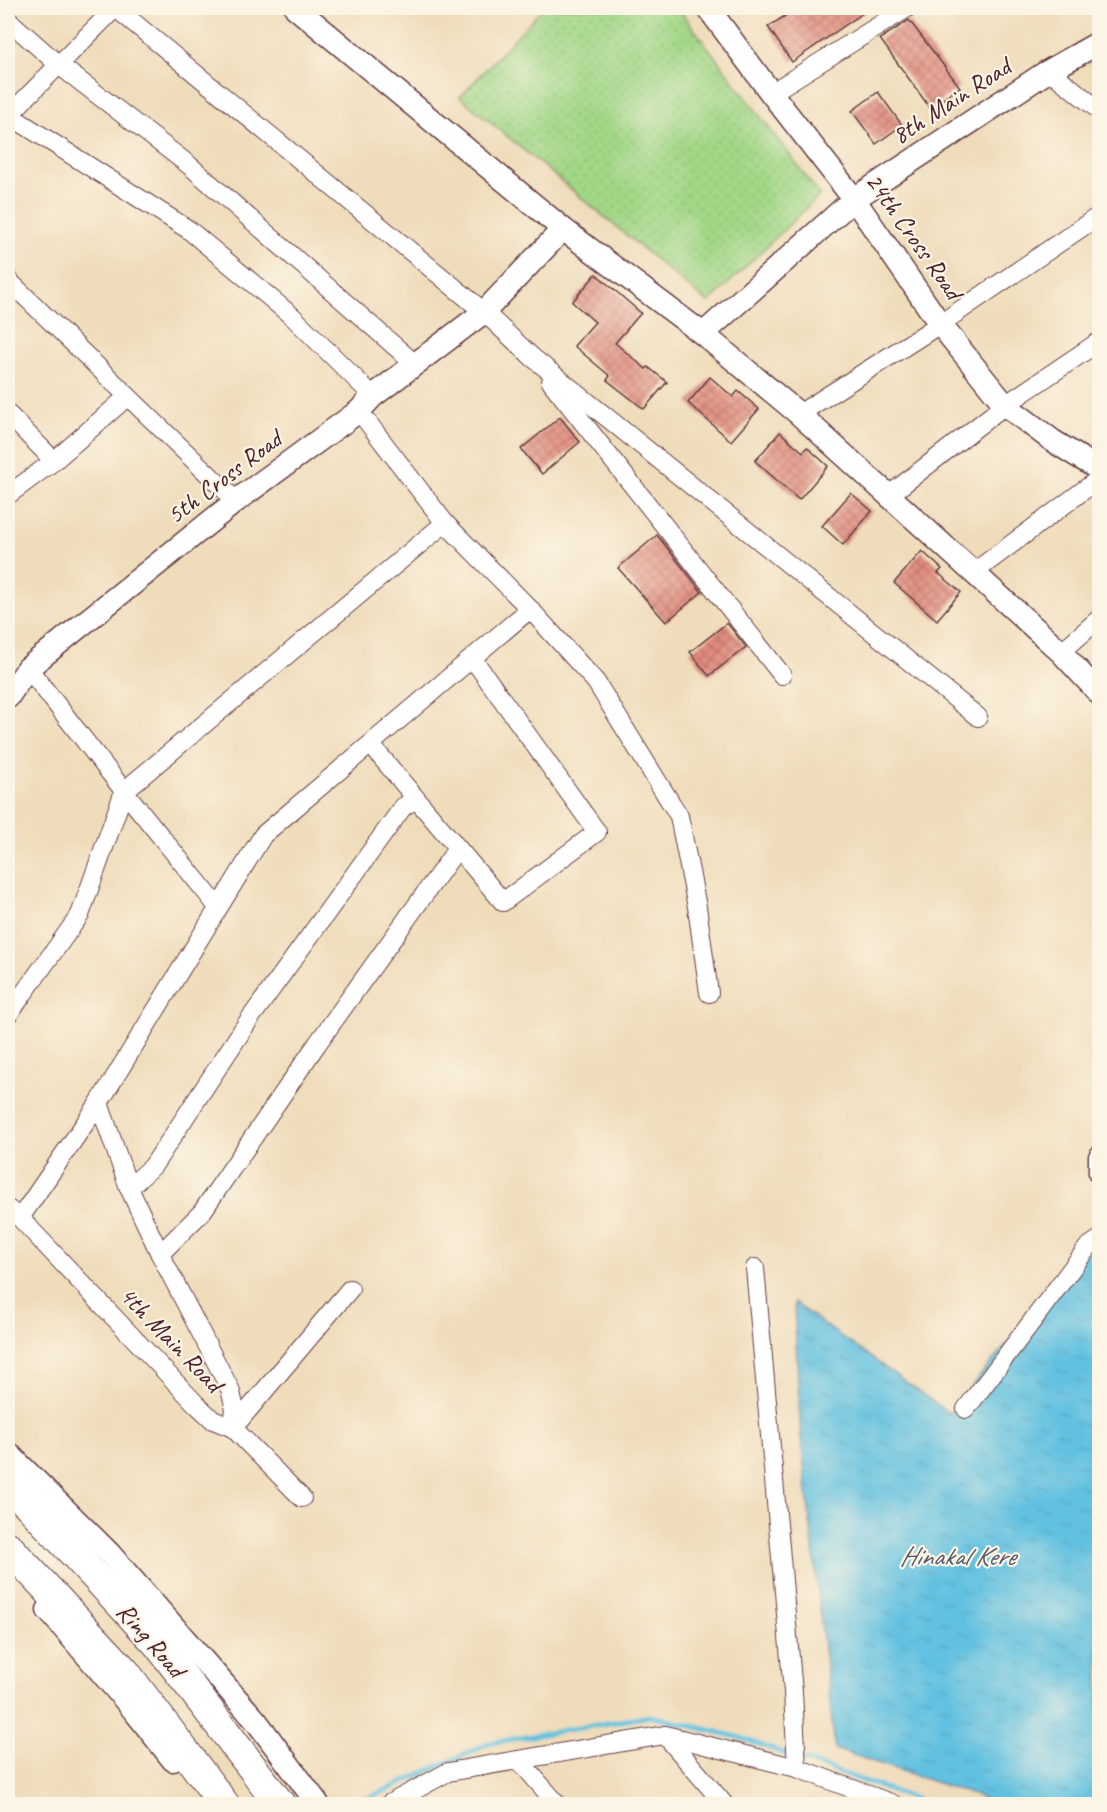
<svg xmlns="http://www.w3.org/2000/svg" width="1107" height="1812" viewBox="0 0 1107 1812" font-family="Caveat,sans-serif">
  <defs>
    <pattern id="grass-dots" width="8" height="8" patternUnits="userSpaceOnUse" patternTransform="scale(1.5)"><rect width="8" height="8" fill="#a2d787"/><path d="M2 2h.1M6 6h.1" fill="none" stroke="#8db875" stroke-width="1.8" stroke-linecap="round"/></pattern>
    <pattern id="water-ripples" width="26" height="14" patternUnits="userSpaceOnUse" patternTransform="scale(1.5)"><rect width="26" height="14" fill="#62c1e0"/><path d="M2 4q2-2 4 0t4 0M15 11q2-2 4 0t4 0" fill="none" stroke="#57a5c0"/></pattern>
    <pattern id="building-cross-hatch" width="8" height="8" patternUnits="userSpaceOnUse" patternTransform="scale(1.5)"><rect width="8" height="8" fill="#e18c7d"/><path d="M0 0l8 8M0 8l8-8" fill="none" stroke="#b87267"/></pattern>
  </defs>
  <rect width="100%" height="100%" fill="#fcf5e5"/>
  <filter id="ink" filterUnits="userSpaceOnUse"><feTurbulence type="fractalNoise" baseFrequency=".0167" numOctaves="2"/><feDisplacementMap in="SourceGraphic" scale="12" xChannelSelector="R" yChannelSelector="G"/><feConvolveMatrix kernelMatrix="1 2 1 2 8 2 1 2 1" color-interpolation-filters="sRGB"/></filter>
  <filter id="wash" filterUnits="userSpaceOnUse"><feTurbulence type="fractalNoise" baseFrequency=".008" numOctaves="4" result="noise"/><feDisplacementMap in="SourceGraphic" scale="24" xChannelSelector="R" yChannelSelector="G"/><feGaussianBlur stdDeviation="1.35" result="paint"/><feColorMatrix in="noise" values="0 0 0 0 0 0 0 0 0 0 0 0 0 0 0 0 0 1.4 0 .05"/><feComposite in="paint" operator="in"/></filter>
  <g filter="url(#wash)">
    <rect width="100%" height="100%" fill="#efdcba"/>
    <!-- grass -->
    <polygon fill="url(#grass-dots)" stroke="#767b59" stroke-width="1.5" points="543,8 678,8 820,195 708,303 460,97"/>
    <!-- water -->
    <polygon fill="url(#water-ripples)" stroke="#567086" stroke-width="1.5" points="1099,1234 1099,1804 1001,1804 835,1749 801,1438 794,1303 949,1413"/>
    <g fill="none" stroke-linecap="round" stroke-linejoin="round">
      <!-- stream -->
      <g stroke="#62c1e0" stroke-width="5">
        <polyline points="801,1759 930,1804"/>
        <polyline points="355,1804 490,1743 650,1716 738,1737 792,1756"/>
      </g>
    </g>
    <g id="blocks">
      <!-- building -->
      <g fill="url(#building-cross-hatch)">
        <polygon points="797,8 870,8 792,62 768,27"/>
        <polygon points="909,20 960,87 930,108 880,39"/>
        <polygon points="878,92 902,125 876,144 852,111"/>
        <polygon points="596,274 641,313 615,343 646,369 648,367 667,382 644,409 607,380 610,376 574,346 595,322 572,302"/>
        <polygon points="710,377 733,397 738,391 759,409 731,441 688,403"/>
        <polygon points="560,417 580,442 542,474 521,449"/>
        <polygon points="780,432 803,452 807,447 828,466 799,500 755,461"/>
        <polygon points="851,493 872,511 843,545 822,526"/>
        <polygon points="657,535 702,592 666,622 618,568"/>
        <polygon points="922,551 942,569 938,573 961,592 937,620 894,583"/>
        <polygon points="727,623 746,647 709,676 690,652"/>
      </g>
    </g>
  </g>
  <g filter="url(#ink)">
    <use href="#blocks" fill-opacity="0" stroke="#633b40" stroke-width="1.5"/>
    <g fill="none" stroke-linecap="round" stroke-linejoin="round">
      <!-- minor casing -->
      <g stroke="#633b40" stroke-width="20">
        <g id="minor">
          <polyline points="116,8 484,312 532,357 978,717"/>
          <polyline points="8,20 59,65 189,165 415,364"/>
          <polyline points="1050,71 1100,111"/>
          <polyline points="771,93 907,8"/>
          <polyline points="9,115 189,230 293,317 373,396"/>
          <polyline points="8,116 115,8"/>
          <polyline points="8,280 236,501"/>
          <polyline points="551,382 782,675"/>
          <polyline points="8,414 54,461"/>
          <polyline points="799,414 940,324 1100,215"/>
          <polyline points="8,495 54,461 127,397"/>
          <polyline points="888,496 1005,405 1100,341"/>
          <polyline points="973,573 1100,478"/>
          <polyline points="530,609 596,682 679,816 697,907 709,993"/>
          <polyline points="1061,652 1100,618"/>
          <polyline points="28,668 124,791 218,907"/>
          <polyline points="371,745 503,902 597,832 473,659"/>
          <polyline points="8,1015 80,915 124,791 445,523"/>
          <polyline points="99,1103 129,1188 160,1254 230,1389 235,1409 233,1428"/>
          <polyline points="129,1188 153,1166 249,1020 403,807 416,799"/>
          <polyline points="8,1209 20,1218 196,1404 213,1420 233,1428 302,1498"/>
          <polyline points="20,1218 99,1103 263,835 530,609 445,523 359,411"/>
          <polyline points="160,1254 202,1212 317,1044 457,849"/>
          <polyline points="755,1268 793,1692 797,1768"/>
          <polyline points="966,1409 1088,1247 1100,1239"/>
          <polyline points="233,1428 350,1289"/>
          <polyline points="665,1735 724,1804"/>
          <polyline points="519,1760 557,1804"/>
          <polyline points="389,1804 448,1772 665,1735 797,1768 893,1804"/>
        </g>
      </g>
      <!-- tertiary casing -->
      <g stroke="#633b40" stroke-width="25">
        <g id="tertiary">
          <polyline points="296,8 563,229 703,334 799,414 1061,652 1100,694"/>
          <polyline points="708,8 771,93 854,199 940,324 1005,405 1053,441 1100,470"/>
          <polyline points="703,334 854,199 1045,73 1100,42"/>
          <polyline points="8,697 28,668 236,501 359,411 373,396 484,312 563,229"/>
          <polyline points="1100,1157 1100,1173"/>
          <polyline points="8,1453 109,1553 168,1620 257,1722 318,1804"/>
          <polyline points="48,1610 136,1713 173,1760"/>
        </g>
      </g>
      <!-- trunk casing -->
      <g stroke="#633b40" stroke-width="32">
        <g id="trunk">
          <polyline points="8,1487 27,1503 158,1644 280,1804"/>
          <polyline points="8,1547 125,1672 224,1804"/>
        </g>
      </g>
      <!-- minor -->
      <use href="#minor" stroke="#fff" stroke-width="18"/>
      <!-- tertiary -->
      <use href="#tertiary" stroke="#fff" stroke-width="22"/>
      <!-- trunk -->
      <use href="#trunk" stroke="#fff" stroke-width="30"/>
    </g>
  </g>
  <g text-anchor="middle" dominant-baseline="central" stroke-width="4.5" stroke-linejoin="round" paint-order="stroke">
    <!-- street labels -->
    <g font-size="26" fill="#4a1f2b" stroke="#fcf5e5">
      <text transform="translate(951 101) rotate(-33)">8th Main Road</text>
      <text transform="translate(914 236) rotate(55)">24th Cross Road</text>
      <text transform="translate(224 477) rotate(-37)">5th Cross Road</text>
      <text transform="translate(171 1339) rotate(46)">4th Main Road</text>
      <text transform="translate(151 1640) rotate(49)">Ring Road</text>
    </g>
    <!-- water labels -->
    <g font-size="27" font-style="italic" fill="#52586a" stroke="#fcf5e5">
      <text x="957" y="1556">Hinakal Kere</text>
    </g>
  </g>
  <!-- margin -->
  <rect width="1107" height="1812" fill="none" stroke="#fcf5e5" stroke-width="30"/>
</svg>
